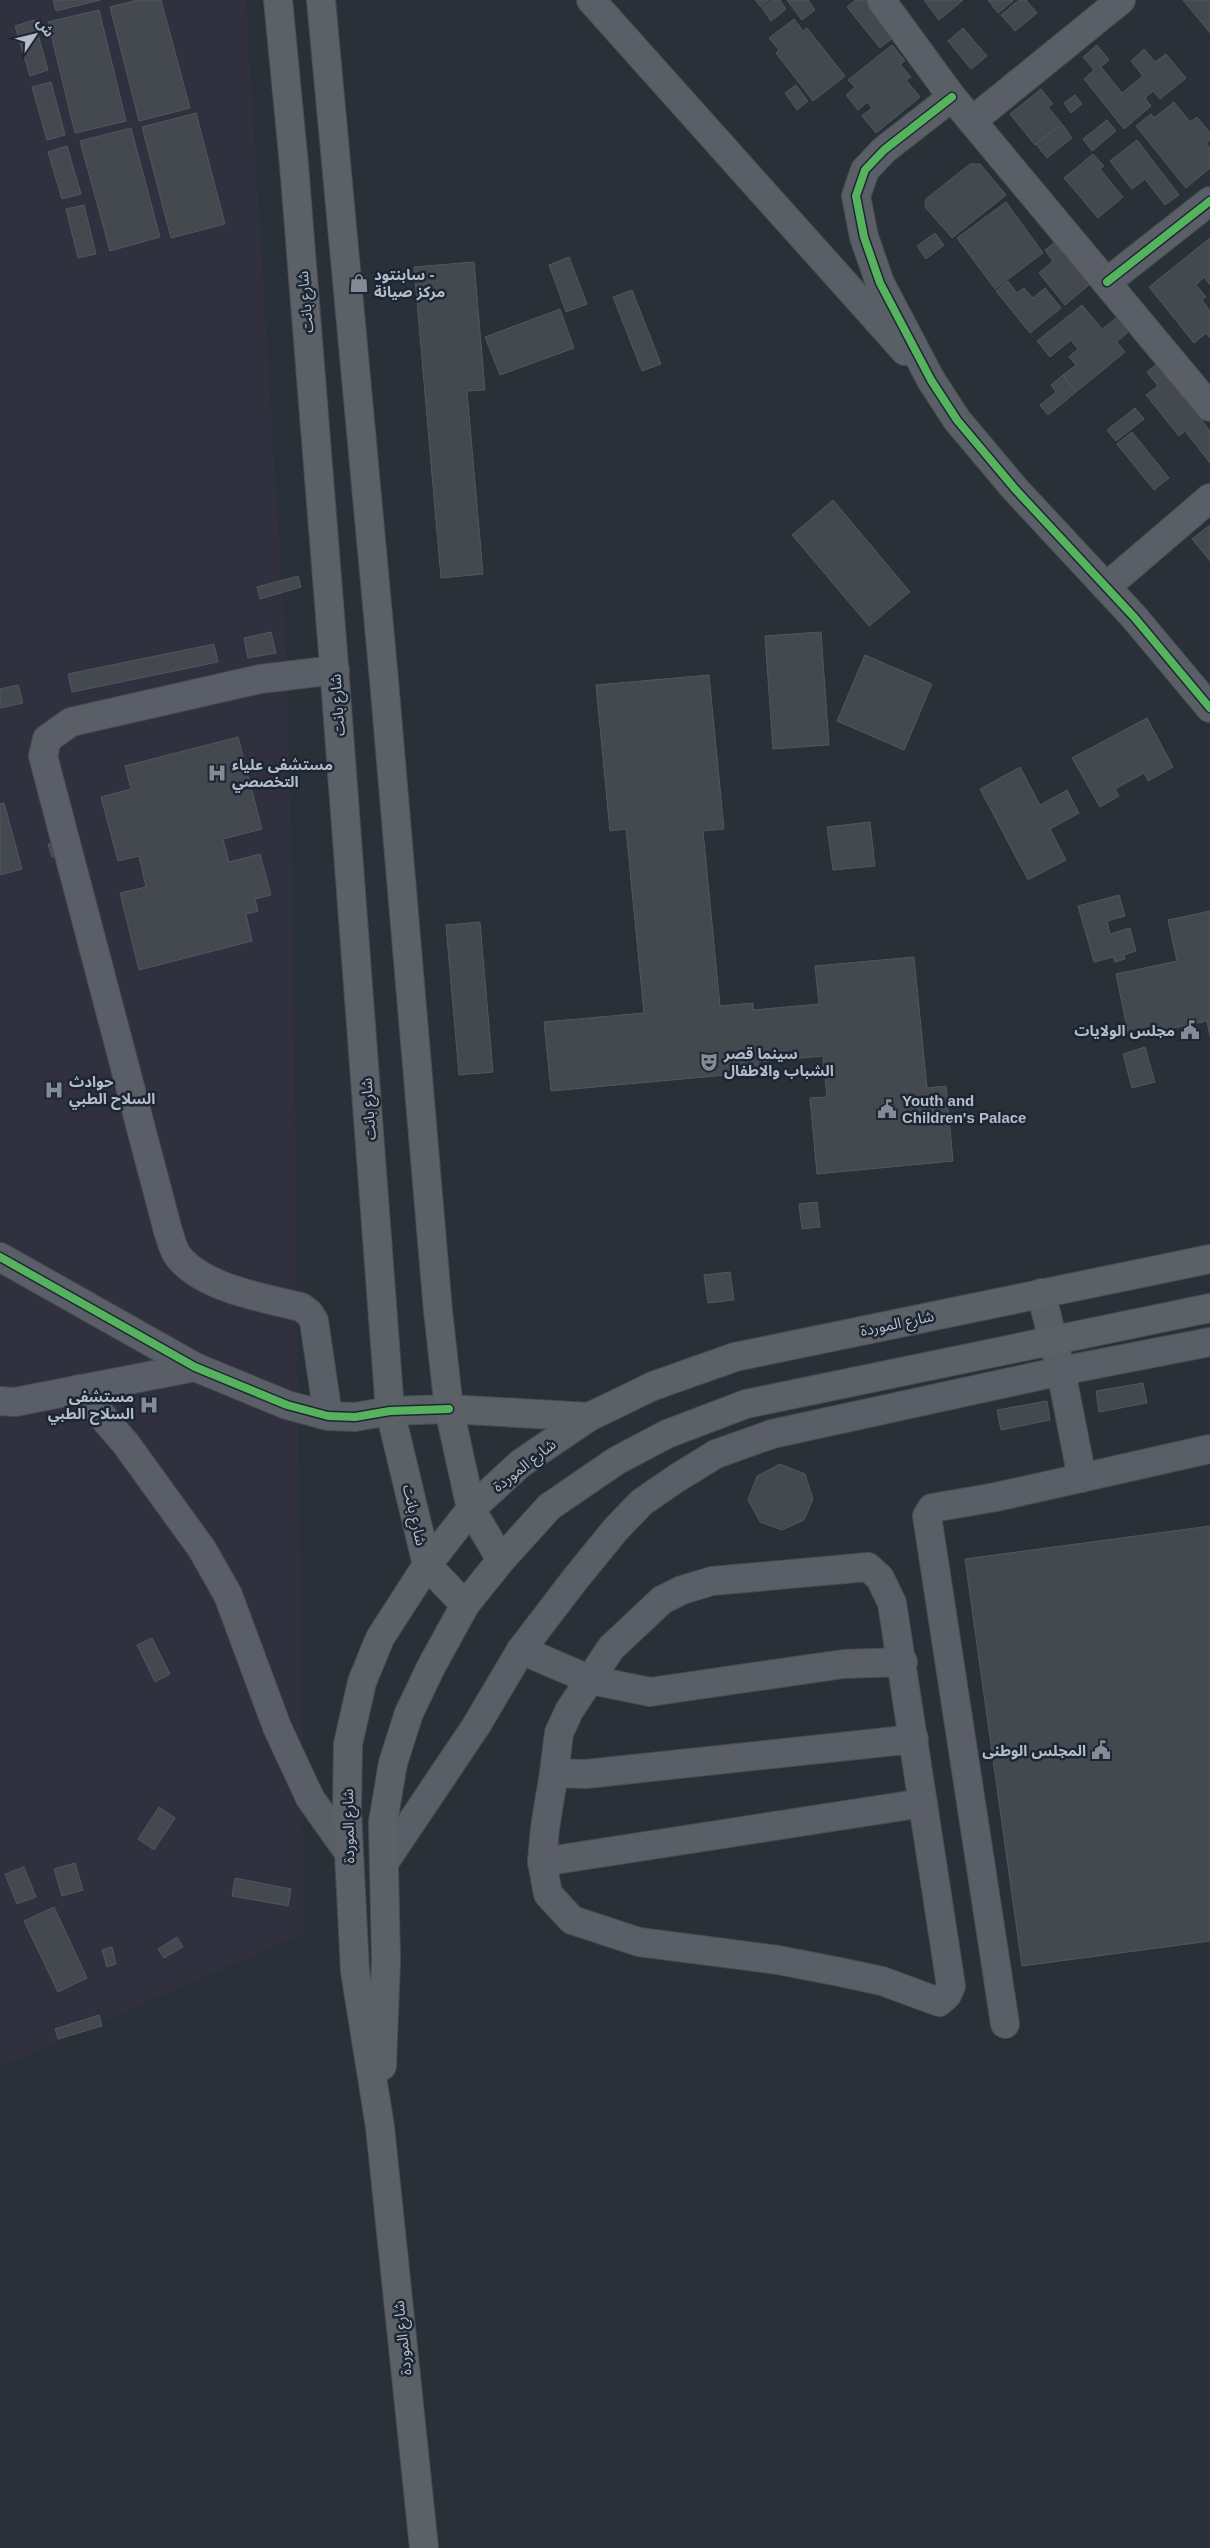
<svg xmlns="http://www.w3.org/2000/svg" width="1210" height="2548" viewBox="0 0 1210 2548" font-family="Helvetica,'Noto Sans Arabic',sans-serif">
  <rect width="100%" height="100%" fill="#2a3038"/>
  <!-- medical -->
  <polygon fill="#31303e" points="0,0 246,0 286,653 292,876 304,1933 0,2067"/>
  <!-- building -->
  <g fill="#444950" stroke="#52575f">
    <polygon points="53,0 100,0 56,11"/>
    <polygon points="138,0 161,0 190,108 139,121 110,7"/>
    <polygon points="755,0 769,0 761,7"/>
    <polygon points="772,0 780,0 786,9 771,21 762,8"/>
    <polygon points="787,0 808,0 815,10 802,20"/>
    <polygon points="855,0 866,0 895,36 880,48 847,7"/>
    <polygon points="924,0 963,0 939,20"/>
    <polygon points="988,0 1012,0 1013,1 998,13"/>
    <polygon points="1019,0 1026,0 1037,13 1015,31 1001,15"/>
    <polygon points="1183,0 1210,0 1210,33"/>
    <polygon points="99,10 126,121 75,133 48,22"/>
    <polygon points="794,19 803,31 807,28 845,76 813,101 776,53 779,50 769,38"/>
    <polygon points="34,20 48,70 30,76 15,26"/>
    <polygon points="963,28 987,56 971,69 948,41"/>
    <polygon points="892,45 905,61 900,64 911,77 906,80 920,97 876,133 862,116 872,108 867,102 858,110 846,95 855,87 848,80"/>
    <polygon points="1097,45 1109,60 1101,67 1122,93 1143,76 1131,61 1144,49 1155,62 1166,54 1186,78 1160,99 1153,91 1145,98 1151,106 1124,129 1084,79 1094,70 1083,57"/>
    <polygon points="51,82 65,135 47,140 32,87"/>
    <polygon points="796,85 808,101 797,110 785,93"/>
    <polygon points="1041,89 1053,104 1048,107 1061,123 1035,145 1010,114"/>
    <polygon points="1075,95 1082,104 1071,113 1064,103"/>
    <polygon points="1174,102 1190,122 1197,117 1210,133 1210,140 1206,143 1210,148 1210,168 1186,188 1136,126 1151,114 1154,118"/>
    <polygon points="196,113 225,224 171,238 142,127"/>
    <polygon points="1107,120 1116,131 1092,151 1083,139"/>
    <polygon points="1062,124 1072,138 1047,158 1036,144"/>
    <polygon points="131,128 160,237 110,251 80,141"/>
    <polygon points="1137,140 1179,195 1165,205 1145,179 1132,189 1110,161"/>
    <polygon points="67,146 81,194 62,199 48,152"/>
    <polygon points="1093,154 1104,166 1100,169 1123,197 1098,218 1064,178"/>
    <polygon points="970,164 980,164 1006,195 952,238 925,207 926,199"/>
    <polygon points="1006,202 1043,253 995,289 957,238"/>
    <polygon points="84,205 96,254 78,258 66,209"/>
    <polygon points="935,233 944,245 926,259 917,246"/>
    <polygon points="1062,237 1096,279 1065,305 1039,273 1053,261 1045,250"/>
    <polygon points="1210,238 1210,285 1204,277 1196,285 1206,297 1202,300 1210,311 1210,338 1206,333 1194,343 1149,287"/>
    <polygon points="569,257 587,304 566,312 549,265"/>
    <polygon points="474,262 485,390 467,391 483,574 441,578 414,267"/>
    <polygon points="1008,281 1017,293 1024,288 1033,298 1045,288 1061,308 1030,333 996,291"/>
    <polygon points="632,290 661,364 642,371 613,297"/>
    <polygon points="1082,305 1102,329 1118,317 1129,331 1117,342 1125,352 1076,392 1063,375 1076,365 1069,357 1078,349 1071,340 1050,357 1037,341"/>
    <polygon points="560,309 574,348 500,375 485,337"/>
    <polygon points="1158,363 1210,431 1210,463 1185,431 1179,436 1146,395 1158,386 1147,372"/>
    <polygon points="1063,375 1076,392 1048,415 1040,405 1056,392 1051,385"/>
    <polygon points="1135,408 1144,419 1116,441 1107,430"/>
    <polygon points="1132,432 1169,478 1154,490 1117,444"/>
    <polygon points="833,500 910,592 869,626 792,535"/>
    <polygon points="1210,525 1210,561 1192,539"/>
    <polygon points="298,576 301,587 260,599 257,587"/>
    <polygon points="271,632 276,653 248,658 244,638"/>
    <polygon points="821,632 829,745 773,749 765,636"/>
    <polygon points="214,644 218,662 72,692 68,674"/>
    <polygon points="865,655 932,684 904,750 837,721"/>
    <polygon points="709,675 724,829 703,831 720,1006 753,1003 753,1010 819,1004 815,966 914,957 927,1088 946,1086 953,1161 817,1174 810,1098 827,1097 823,1056 758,1062 759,1072 551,1091 544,1022 644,1013 626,829 610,831 596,685"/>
    <polygon points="18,685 23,703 0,708 0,689"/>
    <polygon points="1147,718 1173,767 1148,781 1144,773 1115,789 1119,796 1100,807 1072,758"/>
    <polygon points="238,737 262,829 223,839 229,862 260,854 271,895 255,899 258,911 246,914 252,941 139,970 120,893 146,887 139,856 118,861 101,797 131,789 125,766"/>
    <polygon points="1020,767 1040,805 1067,790 1079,813 1050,829 1066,860 1028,880 980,789"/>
    <polygon points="4,803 22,869 0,875 0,804"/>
    <polygon points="870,822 875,866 833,870 827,827"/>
    <polygon points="61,840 65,854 52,857 48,844"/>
    <polygon points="1119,895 1125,916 1107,921 1110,934 1130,928 1136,951 1124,955 1125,959 1115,962 1113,957 1094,962 1078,906"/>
    <polygon points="1210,911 1210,1036 1207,1021 1129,1037 1116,974 1177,961 1168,920"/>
    <polygon points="480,922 493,1072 459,1075 446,925"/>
    <polygon points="1145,1047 1155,1082 1132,1088 1123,1054"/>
    <polygon points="817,1202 820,1227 802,1229 799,1204"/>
    <polygon points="730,1272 734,1300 708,1303 704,1275"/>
    <polygon points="1143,1383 1147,1403 1099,1412 1096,1391"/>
    <polygon points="1047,1401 1050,1420 1001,1430 997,1410"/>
    <polygon points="780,1464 805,1474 813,1499 804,1520 782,1530 760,1522 748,1500 757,1476"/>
    <polygon points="1210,1526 1210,1941 1022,1966 965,1559"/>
    <polygon points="152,1638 170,1674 155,1682 137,1645"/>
    <polygon points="159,1807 175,1818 154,1850 138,1839"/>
    <polygon points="75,1863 83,1890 62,1896 54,1869"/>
    <polygon points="24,1867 36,1897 17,1904 5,1874"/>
    <polygon points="235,1878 291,1889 288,1906 232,1896"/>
    <polygon points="54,1907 87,1978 58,1992 24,1921"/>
    <polygon points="177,1937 183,1947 164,1958 158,1949"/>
    <polygon points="112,1947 116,1964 107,1967 102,1950"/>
    <polygon points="99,2015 102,2026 58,2039 55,2029"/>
  </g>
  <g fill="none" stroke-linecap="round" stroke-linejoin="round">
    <!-- minor casing -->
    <g stroke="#484c53" stroke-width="30">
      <g id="minor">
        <polyline points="591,0 905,351"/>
        <polyline points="881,0 952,97 1210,407"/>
        <polyline points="952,97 884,150 865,170 856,196 864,237 880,283 931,380 957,420 1015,489 1134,617 1210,708"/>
        <polyline points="972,121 1121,0"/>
        <polyline points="1107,282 1210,201"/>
        <polyline points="1106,587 1210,498"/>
        <polyline points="0,1257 195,1367 287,1405 328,1416 355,1417 390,1411 449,1409"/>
        <polyline points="1041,1293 1061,1371 1082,1478"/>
        <polyline points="79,1389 126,1444 202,1549 228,1595 277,1727 310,1798 349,1853"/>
        <polyline points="0,1401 15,1402 195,1367"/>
        <path d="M 328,1416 L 314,1321 L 309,1313 L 301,1307 C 264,1298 202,1288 178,1256 C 173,1250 171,1239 168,1231 L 43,756 L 47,739 L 71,722 L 260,679 L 335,670"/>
        <polyline points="521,1650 591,1680 650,1692 843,1664 903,1662"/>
        <polyline points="554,1773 545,1828 542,1862 548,1894 572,1920 639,1942 778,1960 840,1972 882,1981 939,2002 947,1995 951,1986 892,1603 880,1578 868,1567 712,1581 682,1590 662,1600 611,1648 569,1711 559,1733 554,1773 586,1774 914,1739"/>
        <polyline points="542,1862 923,1803"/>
        <polyline points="384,1863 476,1726 521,1650 576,1578 616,1529 642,1502 677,1478 716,1454 772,1434 1061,1371 1210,1342"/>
        <polyline points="1005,2024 927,1516 932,1508 996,1497 1210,1449"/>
      </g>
    </g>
    <!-- major casing -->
    <g stroke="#484c55" stroke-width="30">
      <g id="major">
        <polyline points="278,0 294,165 333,653 390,1411 427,1565 465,1605"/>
        <polyline points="321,0 384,680 438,1311 449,1409 471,1509 501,1560"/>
        <polyline points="449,1409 589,1417"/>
        <polyline points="382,2066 386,1960 383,1822 393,1763 409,1713 431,1667 465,1605 501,1560 549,1507 616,1461 667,1434 746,1404 1210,1308"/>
        <polyline points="424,2548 380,2127 355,1971 349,1853 347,1809 348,1744 362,1682 380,1638 427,1565 471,1509 521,1463 589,1417 653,1386 735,1357 1210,1259"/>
      </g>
    </g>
    <!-- minor -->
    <use href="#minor" stroke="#5a5e66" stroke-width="28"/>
    <!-- major -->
    <use href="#major" stroke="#5c6168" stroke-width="28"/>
    <!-- cycleway casing -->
    <g stroke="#1d2633" stroke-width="11">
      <g id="cycleway">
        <polyline points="952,97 884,150 865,170 856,196 864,237 880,283 931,380 957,420 1015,489 1134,617 1210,708"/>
        <polyline points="1107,282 1210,201"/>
        <polyline points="0,1257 195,1367 287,1405 328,1416 355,1417 390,1411 449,1409"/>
      </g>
    </g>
    <!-- cycleway -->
    <use href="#cycleway" stroke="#56b35d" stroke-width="8"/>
  </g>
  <!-- icons -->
  <defs>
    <g id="shop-bare" transform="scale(1.5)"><path d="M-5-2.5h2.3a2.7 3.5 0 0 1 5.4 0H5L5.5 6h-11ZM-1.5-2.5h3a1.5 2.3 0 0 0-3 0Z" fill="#848b96" stroke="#1d2633" stroke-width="2.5" paint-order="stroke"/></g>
    <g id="hospital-bare" transform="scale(1.5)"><path d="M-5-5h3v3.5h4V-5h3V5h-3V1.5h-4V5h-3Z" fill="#848b96" stroke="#1d2633" stroke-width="2.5" paint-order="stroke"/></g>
    <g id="civic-bare" transform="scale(1.5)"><path d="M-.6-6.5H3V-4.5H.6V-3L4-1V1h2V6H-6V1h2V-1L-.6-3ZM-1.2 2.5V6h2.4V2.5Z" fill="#848b96" stroke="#1d2633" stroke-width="2.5" paint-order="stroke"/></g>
    <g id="theatre-bare" transform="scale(1.5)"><path d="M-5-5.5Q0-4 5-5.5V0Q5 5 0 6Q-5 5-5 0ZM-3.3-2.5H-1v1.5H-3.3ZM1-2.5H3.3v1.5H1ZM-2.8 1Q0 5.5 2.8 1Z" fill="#848b96" stroke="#1d2633" stroke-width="2.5" paint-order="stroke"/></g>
  </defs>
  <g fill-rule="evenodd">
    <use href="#shop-bare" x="359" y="283"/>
    <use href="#hospital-bare" x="217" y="773"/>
    <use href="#civic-bare" x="1190" y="1030"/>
    <use href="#theatre-bare" x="709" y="1062"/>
    <use href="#hospital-bare" x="54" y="1090"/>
    <use href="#civic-bare" x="887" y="1109"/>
    <use href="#hospital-bare" x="149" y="1405"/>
    <use href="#civic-bare" x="1101" y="1750"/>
  </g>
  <g text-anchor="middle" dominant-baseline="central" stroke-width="5" stroke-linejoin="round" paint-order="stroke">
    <!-- poi labels -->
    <g font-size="15" font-weight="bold" fill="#b4bcc9" stroke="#1d2633" text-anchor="start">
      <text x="374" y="274">سابنتود -<tspan x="374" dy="17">مركز صيانة</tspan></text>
      <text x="232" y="764">مستشفى علياء<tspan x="232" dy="17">التخصصي</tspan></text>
      <text x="1175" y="1030" text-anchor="end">مجلس الولايات</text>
      <text x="724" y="1053">سينما قصر<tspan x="724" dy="17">الشباب والاطفال</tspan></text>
      <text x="69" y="1081">حوادث<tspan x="69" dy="17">السلاح الطبي</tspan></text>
      <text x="902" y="1100">Youth and<tspan x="902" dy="17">Children's Palace</tspan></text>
      <text x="134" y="1396" text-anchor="end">مستشفى<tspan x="134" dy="17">السلاح الطبي</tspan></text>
      <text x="1086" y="1750" text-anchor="end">المجلس الوطنى</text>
    </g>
    <!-- street labels -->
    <g font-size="15" fill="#b4bcc9" stroke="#1d2633">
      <text transform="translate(305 302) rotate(-95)">شارع بانت</text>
      <text transform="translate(337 705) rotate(-94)">شارع بانت</text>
      <text transform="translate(368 1109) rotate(-94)">شارع بانت</text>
      <text transform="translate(897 1323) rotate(-12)">شارع الموردة</text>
      <text transform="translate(524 1465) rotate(-38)">شارع الموردة</text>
      <text transform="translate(415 1515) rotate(77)">شارع بانت</text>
      <text transform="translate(348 1826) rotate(-91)">شارع الموردة</text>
      <text transform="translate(402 2338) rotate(-96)">شارع الموردة</text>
    </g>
  </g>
  <!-- north arrow -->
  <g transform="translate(35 35) rotate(55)" stroke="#1d2633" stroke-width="4" paint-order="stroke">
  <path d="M0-4L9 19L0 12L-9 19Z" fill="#b4bcc9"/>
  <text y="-8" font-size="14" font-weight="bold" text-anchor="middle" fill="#b4bcc9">ش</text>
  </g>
</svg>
